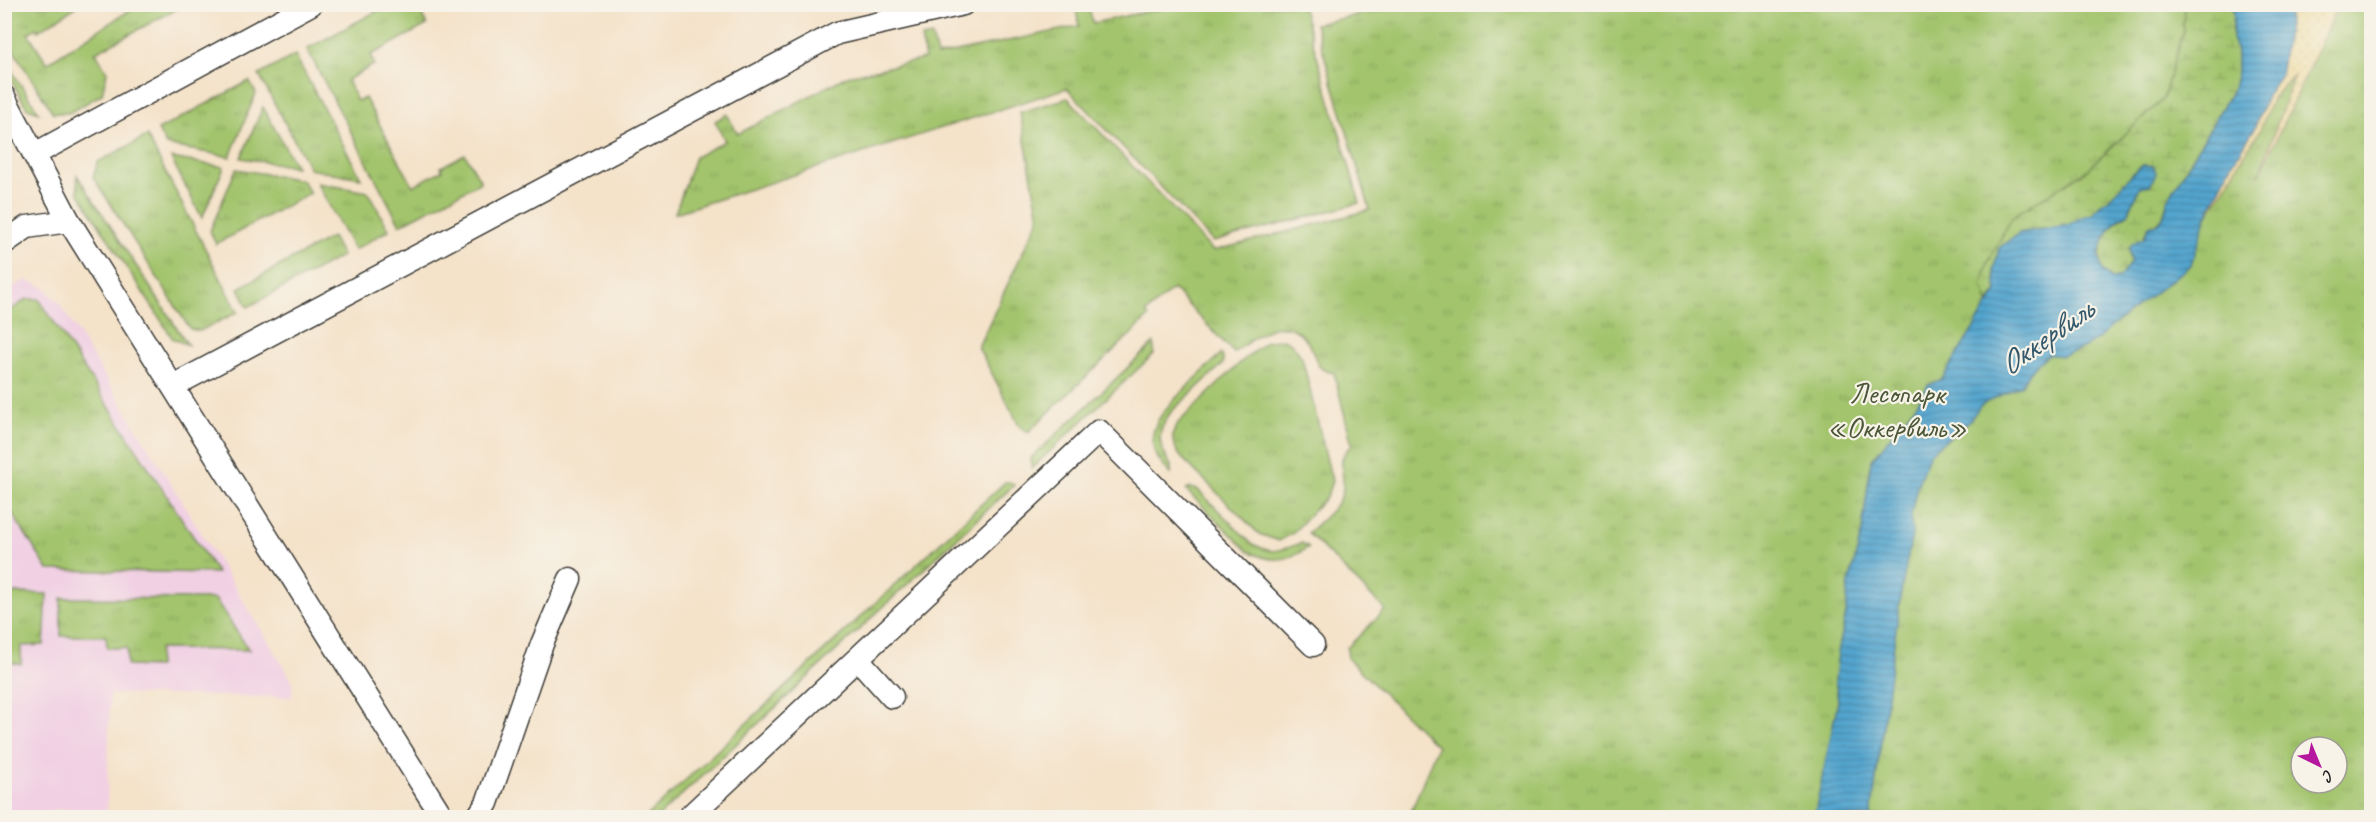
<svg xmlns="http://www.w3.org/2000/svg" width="2376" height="822" viewBox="0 0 2376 822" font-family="Caveat,sans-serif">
  <defs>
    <pattern id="grass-tufts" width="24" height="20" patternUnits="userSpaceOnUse" patternTransform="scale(1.5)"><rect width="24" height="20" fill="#a3c46d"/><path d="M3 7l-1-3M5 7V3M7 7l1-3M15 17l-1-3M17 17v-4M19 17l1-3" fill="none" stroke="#8ca85e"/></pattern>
    <pattern id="wetland-marsh" width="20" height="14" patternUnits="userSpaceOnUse" patternTransform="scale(1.5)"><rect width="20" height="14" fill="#a3c46d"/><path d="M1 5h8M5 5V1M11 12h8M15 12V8" fill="none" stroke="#8ca85e"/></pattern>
    <pattern id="sand-dots" width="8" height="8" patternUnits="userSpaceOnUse" patternTransform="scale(1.5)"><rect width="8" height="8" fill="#eeda9e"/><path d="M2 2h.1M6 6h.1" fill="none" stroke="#ccba88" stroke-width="1.8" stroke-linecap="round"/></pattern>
    <pattern id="water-rules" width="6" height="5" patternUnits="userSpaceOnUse" patternTransform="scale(1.5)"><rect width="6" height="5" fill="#53a4ce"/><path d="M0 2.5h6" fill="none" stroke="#4485a6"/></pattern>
  </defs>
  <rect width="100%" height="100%" fill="#f7f3e8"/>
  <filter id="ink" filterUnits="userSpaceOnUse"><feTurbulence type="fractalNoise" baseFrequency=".0167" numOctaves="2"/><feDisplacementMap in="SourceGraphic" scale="12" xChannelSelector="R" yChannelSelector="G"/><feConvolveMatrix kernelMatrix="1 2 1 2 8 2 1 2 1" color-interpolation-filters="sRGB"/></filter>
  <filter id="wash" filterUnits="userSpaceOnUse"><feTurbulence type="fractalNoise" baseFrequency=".008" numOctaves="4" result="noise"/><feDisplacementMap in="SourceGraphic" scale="24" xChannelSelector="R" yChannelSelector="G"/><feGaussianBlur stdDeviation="1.35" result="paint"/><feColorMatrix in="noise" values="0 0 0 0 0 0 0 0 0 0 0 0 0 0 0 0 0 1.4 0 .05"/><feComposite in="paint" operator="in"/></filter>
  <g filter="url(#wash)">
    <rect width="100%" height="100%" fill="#f4e2c9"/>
    <!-- built -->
    <polygon fill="#f1d0e3" points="25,280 44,287 60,304 292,680 292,697 110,694 107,810 55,809 41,817 5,818 4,293"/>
    <!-- grass -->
    <g fill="url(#grass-tufts)" stroke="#607044" stroke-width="1.5" fill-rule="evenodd">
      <polygon points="5,4 77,5 73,9 38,31 37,28 28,33 47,63 138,5 184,5 96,52 107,72 102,94 69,113 53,113 5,37"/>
      <polygon points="1075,4 1088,5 1093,23 1177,5 1302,5 1360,203 1213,242 1067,88 675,213 695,157 725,141 715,121 727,114 738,134 847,76 925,59 921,38 932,36 937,56 1079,26"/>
      <path d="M 1409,4 L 2371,5 L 2371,817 L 1409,817 L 1437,746 L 1348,659 L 1347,648 L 1385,610 L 1308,533 C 1319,522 1338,508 1342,493 C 1348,473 1332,461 1352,445 L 1334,373 C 1314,369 1319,363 1311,348 C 1290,308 1258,333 1234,353 L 1173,289 L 1146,313 L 1149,317 L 1028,432 L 1020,427 L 978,347 L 1039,218 L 1020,112 L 1068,98 L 1213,251 L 1370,210 L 1315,24 ZM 2301,747 L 2337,747 L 2337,783 L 2301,783 Z"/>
      <polygon points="388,5 416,5 427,25 371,55 374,65 347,80 357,101 365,98 413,186 443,170 441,167 465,154 481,182 400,225 307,49"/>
      <polygon points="295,55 361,178 310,169 259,75"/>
      <polygon points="4,61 5,61 39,112 27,108 5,70"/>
      <polygon points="249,81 256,93 230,157 166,145 158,130"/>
      <polygon points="263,107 296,167 241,158"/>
      <polygon points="147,136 238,312 200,331 190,329 93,177 98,162"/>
      <polygon points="171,158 224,167 202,218"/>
      <polygon points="236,169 302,180 310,193 216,244 210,231"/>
      <polygon points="77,175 188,345 173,339 78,192"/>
      <polygon points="317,183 368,192 389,230 354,250"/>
      <polygon points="332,237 342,256 248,307 239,288"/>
      <polygon points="27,299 39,299 217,573 48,570 5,502 5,314"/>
      <path d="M 1283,339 L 1291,343 L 1302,357 L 1332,481 L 1327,496 L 1292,534 L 1279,541 L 1259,534 L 1181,457 C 1172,445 1169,435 1179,422 L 1241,362 L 1266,342 Z"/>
      <polygon points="1154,343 1154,354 1032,468 1031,458"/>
      <path d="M 1221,354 L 1223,357 L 1223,364 L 1171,412 C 1155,434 1158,444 1171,466 L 1171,474 C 1136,441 1156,417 1184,390 C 1196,378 1209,366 1221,354 Z"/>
      <polygon points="1005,482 1010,482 1014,485 658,817 646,817"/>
      <path d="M 1190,488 L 1198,490 L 1251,543 C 1274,556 1279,550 1302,543 L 1309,547 C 1288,562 1270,563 1248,551 L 1186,490 Z"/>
      <polygon points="15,593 47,594 44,645 21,646 21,664 5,662 5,600"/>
      <polygon points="61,598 215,599 249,650 159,649 158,667 127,666 127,648 107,648 106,636 61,636"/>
    </g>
    <!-- wetland -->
    <path fill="url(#wetland-marsh)" stroke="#607044" stroke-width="1.5" d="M 2184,5 L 2231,5 L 2234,14 L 2232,31 L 2237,52 L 2237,72 L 2233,89 L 2169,198 C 2160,219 2168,219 2145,232 L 2144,238 L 2129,254 L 2131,262 L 2119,278 L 2111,279 L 2102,271 C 2097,252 2103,233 2118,220 C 2120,217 2124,217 2126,215 C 2135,207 2141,177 2143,165 L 2133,173 L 2111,198 L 2101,204 L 2092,214 L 2082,217 L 2068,225 L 2019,233 L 1994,269 L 1997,291 L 1988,303 L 1982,285 L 1988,262 L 2013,216 L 2086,171 L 2163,99 L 2183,30 Z"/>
    <!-- sand -->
    <polygon fill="url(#sand-dots)" stroke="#857b5d" stroke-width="1.5" points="2291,5 2338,5 2259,176 2294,75 2273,97 2260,130 2207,216 2229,169 2253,131 2268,94 2280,76"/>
    <!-- water -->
    <path fill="url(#water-rules)" stroke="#386075" stroke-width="1.5" d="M 2231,5 L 2291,5 L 2280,76 L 2268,94 L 2253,131 L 2229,169 L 2207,216 L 2191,265 L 2118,321 L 2097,340 L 2077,351 L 2061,356 L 2048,354 L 2029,372 L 2022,385 L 1981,405 L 1970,420 L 1930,453 L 1917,486 L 1911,515 L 1912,535 L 1901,592 L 1871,817 L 1814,817 L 1838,701 L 1835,679 L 1838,653 L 1846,613 L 1848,587 L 1862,531 L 1871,461 L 1918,402 L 1928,385 L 1942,379 L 1997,291 L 1994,269 L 1999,248 L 2019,233 L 2068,225 L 2082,217 L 2092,214 L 2101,204 L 2111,198 L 2133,173 L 2143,165 L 2154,166 L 2156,174 L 2150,185 L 2140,187 L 2128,214 L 2119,218 L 2109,230 L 2103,243 L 2099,253 L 2102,271 L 2111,279 L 2119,278 L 2131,262 L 2129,248 L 2133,243 L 2144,238 L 2149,226 L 2159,224 C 2166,216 2165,207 2169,198 L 2233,89 L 2237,72 L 2237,52 L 2232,39 L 2234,14 Z"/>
  </g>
  <g filter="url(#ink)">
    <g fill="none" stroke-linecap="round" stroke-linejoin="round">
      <!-- service casing -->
      <g stroke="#3c3a36" stroke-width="25">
        <g id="service">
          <polyline points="4,97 69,221"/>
          <polyline points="35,154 311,4"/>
          <polyline points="4,243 27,227 69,221 443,818"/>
          <polyline points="173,386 837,33 963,4"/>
          <polyline points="858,659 892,697"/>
          <polyline points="477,818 487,803 542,644 570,579"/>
          <polyline points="688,818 1099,431 1313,645"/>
        </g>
      </g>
      <!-- service -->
      <use href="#service" stroke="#fff" stroke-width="22"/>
    </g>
  </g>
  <g text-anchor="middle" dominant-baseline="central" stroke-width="4.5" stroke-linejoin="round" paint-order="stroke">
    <!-- park labels -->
    <g font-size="30" fill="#4b5738" stroke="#f7f3e8">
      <text x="1897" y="393">Лесопарк<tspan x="1897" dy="34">«Оккервиль»</tspan></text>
    </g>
    <!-- water labels -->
    <g font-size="32" font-style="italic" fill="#35596c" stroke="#f7f3e8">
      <text transform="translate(2046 337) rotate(-35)">Оккервиль</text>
    </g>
  </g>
  <!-- margin -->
  <rect width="2376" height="822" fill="none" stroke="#f7f3e8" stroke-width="24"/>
  <!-- north arrow -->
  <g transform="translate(2319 765) rotate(137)"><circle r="28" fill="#f7f3e8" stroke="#9f9d96" stroke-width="1.5"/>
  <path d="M0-4.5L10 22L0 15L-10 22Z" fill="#b5179e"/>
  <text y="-9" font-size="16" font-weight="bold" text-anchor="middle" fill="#1c1c1c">С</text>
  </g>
</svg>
